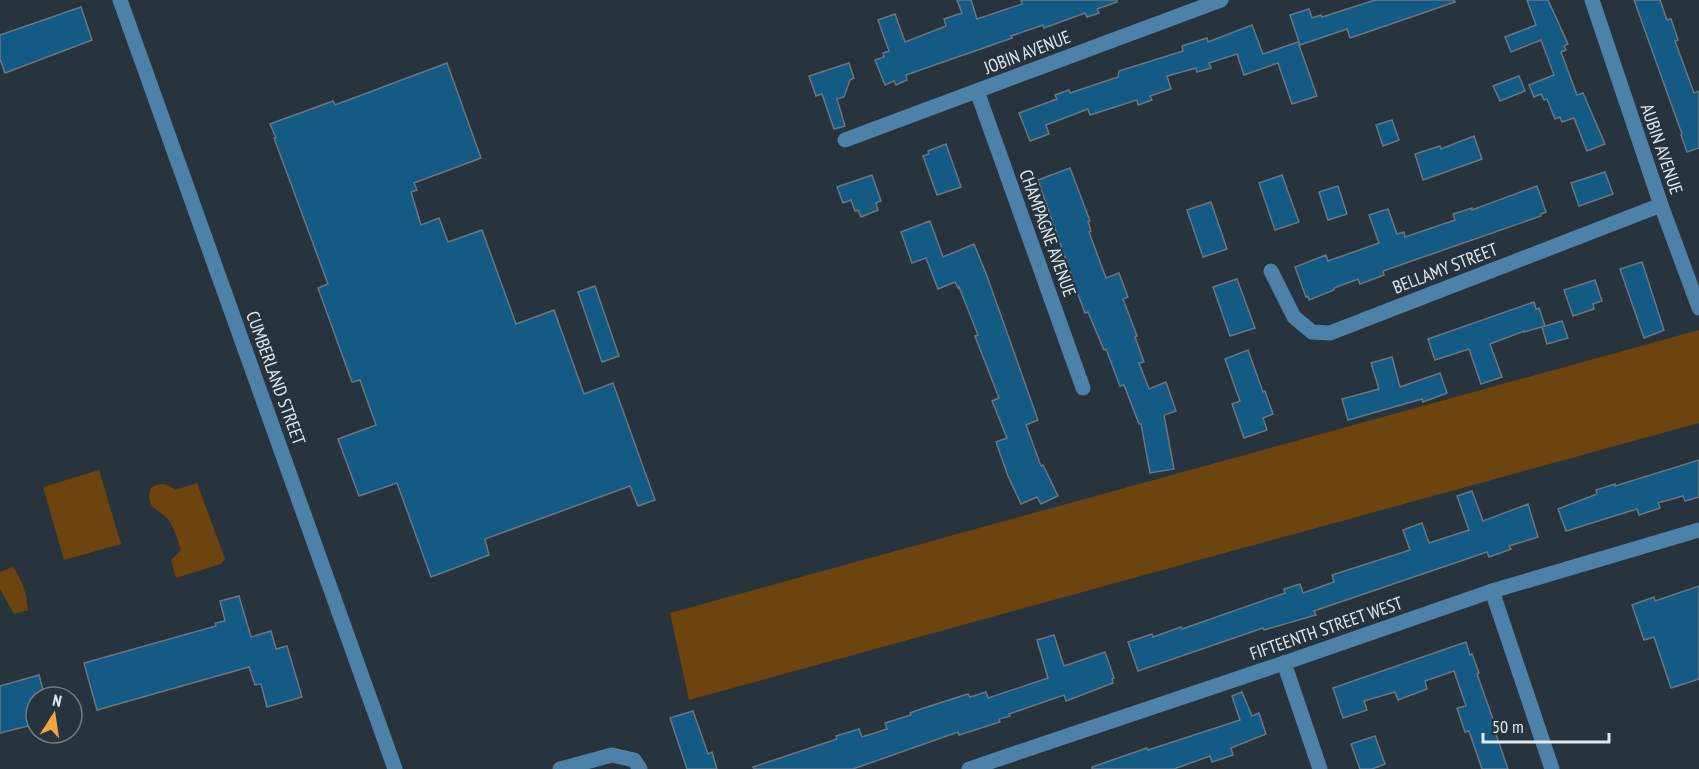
<svg xmlns="http://www.w3.org/2000/svg" width="1699" height="769" viewBox="0 0 1699 769" font-family="'PT Sans Narrow',sans-serif">
  <rect width="100%" height="100%" fill="#27343e"/>
  <!-- green -->
  <g fill="#6d440d">
    <polygon points="1699,330 1699,423 689,700 670,613"/>
    <polygon points="99,470 121,544 64,560 43,487"/>
    <path d="M 197,483 L 225,559 L 221,564 L 176,578 L 171,560 L 181,550 C 178,541 175,530 170,522 C 161,508 144,511 151,488 C 160,482 168,483 175,490 Z"/>
    <path d="M 13,567 C 23,581 26,593 28,610 L 14,614 L 0,589 L 0,572 Z"/>
  </g>
  <!-- building -->
  <g fill="#135a84" stroke="#687682" stroke-width="1.5">
    <polygon points="957,0 971,0 977,19 1022,4 1021,0 1117,0 1117,2 1097,9 1099,13 1087,17 1085,13 1044,28 1043,25 1011,36 1012,38 906,75 907,80 896,85 894,81 885,85 875,60 884,57 883,53 889,51 878,20 895,14 905,42 946,26 944,19 962,13"/>
    <polygon points="1375,0 1454,0 1455,2 1350,38 1347,29 1300,45 1290,15 1309,9 1312,18 1321,15 1322,17"/>
    <polygon points="1527,0 1548,0 1568,44 1564,46 1566,50 1561,52 1577,95 1583,93 1605,144 1587,151 1574,118 1562,122 1560,117 1555,119 1547,99 1544,100 1541,94 1534,97 1529,85 1554,75 1541,40 1511,52 1505,37 1536,25"/>
    <polygon points="1634,0 1660,0 1667,20 1671,19 1678,40 1675,41 1694,93 1699,91 1699,148 1687,152 1681,135 1682,134"/>
    <polygon points="81,7 92,40 5,73 0,59 0,35"/>
    <polygon points="1252,25 1263,54 1298,42 1317,96 1292,104 1278,63 1244,75 1237,54 1209,63 1211,68 1197,72 1196,68 1167,76 1171,89 1150,96 1152,100 1138,105 1137,100 1090,115 1088,109 1046,125 1049,134 1030,141 1019,113 1057,99 1055,95 1069,90 1070,93 1118,77 1119,71 1183,51 1182,46 1207,38 1208,42"/>
    <polygon points="447,63 481,158 414,183 417,190 411,192 421,225 439,218 448,242 482,230 516,324 554,310 584,394 613,383 655,500 638,506 630,486 485,539 489,555 431,577 397,483 359,496 338,439 376,425 360,380 352,382 318,288 328,284 274,138 276,138 270,124 333,101 335,105"/>
    <polygon points="849,63 854,78 850,80 844,97 837,99 845,126 834,129 822,94 816,96 809,76"/>
    <polygon points="1519,76 1525,91 1500,101 1493,86"/>
    <polygon points="1392,120 1399,140 1383,146 1376,125"/>
    <polygon points="1474,136 1482,159 1423,180 1415,154 1440,146 1441,149"/>
    <polygon points="946,144 961,187 937,195 923,156 929,154 928,151"/>
    <polygon points="1070,168 1090,221 1088,222 1091,231 1089,232 1106,278 1119,273 1128,297 1123,299 1137,336 1135,337 1144,362 1139,363 1149,389 1166,382 1176,411 1164,415 1174,469 1150,473 1141,424 1139,424 1124,385 1120,386 1106,349 1104,350 1088,312 1085,313 1076,289 1038,180"/>
    <polygon points="1605,172 1613,194 1579,206 1571,183"/>
    <polygon points="872,175 881,201 876,203 878,210 861,217 858,210 855,211 851,200 843,203 837,187"/>
    <polygon points="1282,175 1299,222 1275,230 1259,183"/>
    <polygon points="1338,186 1347,214 1328,220 1319,192"/>
    <polygon points="1537,186 1546,212 1541,214 1541,216 1383,271 1384,275 1360,284 1358,279 1334,288 1334,290 1309,300 1308,296 1306,297 1295,267 1326,255 1328,261 1379,243 1369,215 1388,209 1397,234 1404,232 1405,237 1455,220 1453,214 1472,208 1472,210"/>
    <polygon points="1211,202 1227,249 1203,257 1187,210"/>
    <polygon points="930,221 943,257 974,244 987,276 1038,420 1026,425 1041,466 1043,465 1058,496 1041,504 1037,497 1021,504 1008,476 996,442 1007,438 992,401 999,398 975,336 978,335 959,287 958,288 955,282 938,289 926,258 912,263 901,232"/>
    <polygon points="1642,262 1664,330 1644,338 1620,269"/>
    <polygon points="1237,279 1255,328 1230,336 1213,287"/>
    <polygon points="1595,280 1602,301 1593,304 1594,309 1573,316 1564,290"/>
    <polygon points="595,286 619,356 602,362 578,292"/>
    <polygon points="1534,302 1536,309 1539,308 1545,326 1524,332 1524,331 1490,344 1502,377 1481,384 1469,349 1435,360 1428,339"/>
    <polygon points="1562,321 1568,338 1547,344 1542,327"/>
    <polygon points="1248,350 1263,392 1265,391 1273,414 1263,418 1267,430 1244,438 1232,404 1240,401 1225,359"/>
    <polygon points="1392,357 1400,387 1440,373 1447,393 1423,402 1422,399 1348,420 1342,399 1379,389 1371,363"/>
    <polygon points="1699,460 1699,497 1685,501 1683,496 1658,503 1660,508 1639,515 1637,509 1566,531 1558,509 1597,494 1596,490 1615,484 1615,486"/>
    <polygon points="1472,491 1483,521 1528,504 1538,537 1509,546 1511,549 1489,557 1487,552 1314,611 1316,615 1264,630 1263,628 1138,671 1128,642 1152,634 1153,637 1181,627 1182,629 1285,593 1284,589 1300,584 1303,593 1334,582 1332,575 1410,550 1403,530 1422,523 1429,543 1469,530 1457,496"/>
    <polygon points="1699,586 1699,679 1671,688 1654,637 1644,640 1632,605 1654,597 1655,601"/>
    <polygon points="239,596 251,637 271,631 276,649 287,646 302,697 267,707 261,684 255,685 249,667 97,710 84,663 216,626 215,623 225,621 220,601"/>
    <polygon points="1054,635 1064,666 1105,652 1114,678 1112,679 1113,683 1066,701 1064,695 1009,714 1010,716 999,719 1000,722 959,735 958,732 853,769 754,769 753,767 837,739 836,736 859,729 862,737 887,729 885,723 911,715 910,713 924,708 968,694 970,697 986,692 988,698 1048,678 1037,640"/>
    <polygon points="1466,642 1470,655 1472,654 1479,673 1477,674 1494,722 1492,723 1508,769 1482,769 1469,731 1465,732 1457,708 1466,706 1454,671 1425,681 1427,689 1398,700 1395,692 1364,701 1367,710 1343,718 1333,688"/>
    <polygon points="39,675 45,697 36,697 36,724 0,733 0,686"/>
    <polygon points="1242,692 1252,716 1259,713 1266,734 1231,748 1233,755 1212,762 1210,756 1174,769 1092,769 1092,767 1147,748 1148,750 1240,720 1232,696"/>
    <polygon points="693,711 708,754 712,752 717,769 687,769 670,718"/>
    <polygon points="1375,736 1385,764 1372,769 1360,769 1351,744"/>
  </g>
  <g fill="none" stroke-linecap="round" stroke-linejoin="round">
    <!-- minor -->
    <g stroke="#4d81a7" stroke-width="15">
      <polyline points="120,0 395,769"/>
      <polyline points="1592,0 1661,205 1699,308"/>
      <polyline points="977,91 1083,388"/>
      <polyline points="845,140 1221,0"/>
      <polyline points="1271,271 1294,317 1312,332 1330,333 1661,205"/>
      <polyline points="1492,591 1552,769"/>
      <polyline points="1284,663 1320,769"/>
      <polyline points="560,769 612,755 634,760 640,769"/>
      <polyline points="969,769 1284,663 1492,591 1699,530"/>
    </g>
  </g>
  <g text-anchor="middle" dominant-baseline="central" stroke-width="4.5" stroke-linejoin="round" paint-order="stroke">
    <!-- street labels -->
    <g font-size="18" fill="#e1e9ef" stroke="#27343e">
      <text transform="translate(1027 52) rotate(-21)">JOBIN AVENUE</text>
      <text transform="translate(1662 149) rotate(71)">AUBIN AVENUE</text>
      <text transform="translate(1048 233) rotate(70)">CHAMPAGNE AVENUE</text>
      <text transform="translate(1445 268) rotate(-21)">BELLAMY STREET</text>
      <text transform="translate(276 378) rotate(70)">CUMBERLAND STREET</text>
      <text transform="translate(1326 628) rotate(-19)">FIFTEENTH STREET WEST</text>
    </g>
  </g>
  <!-- north arrow -->
  <g transform="translate(54 715) rotate(12)"><circle r="28" fill="#27343e" stroke="#717c85" stroke-width="1.5"/>
  <path d="M0-4.5L10 22L0 15L-10 22Z" fill="#f3a442"/>
  <text y="-9" font-size="16" font-weight="bold" text-anchor="middle" fill="#e1e9ef">N</text>
  </g>
  <!-- scale -->
  <path d="M1483 733v9h126v-9" fill="none" stroke="#e1e9ef" stroke-width="3"/>
  <text x="1492" y="733" font-size="18" fill="#e1e9ef" stroke="#27343e" stroke-width="4.5" paint-order="stroke">50 m</text>
</svg>
